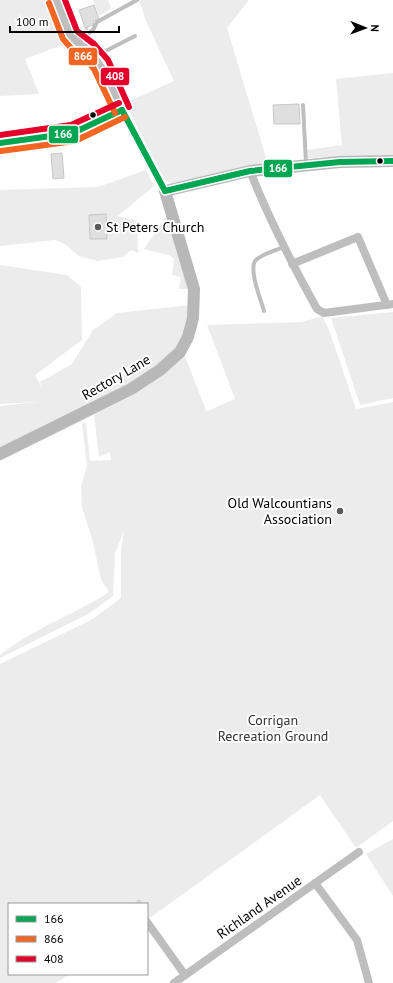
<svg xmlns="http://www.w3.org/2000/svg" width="393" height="983" viewBox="0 0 393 983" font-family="'PT Sans',sans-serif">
  <rect width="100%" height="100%" fill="#fff"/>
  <!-- green -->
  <g fill="#ececec">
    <polygon points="0,0 50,0 59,23 70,42 25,59 39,94 0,96"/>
    <polygon points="93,0 108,0 111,8 99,16"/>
    <polygon points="139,0 249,0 227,28 268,164 172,183 165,180 125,103 174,81 146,21"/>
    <polygon points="393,73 393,155 308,158 307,150 342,145 336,79"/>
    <polygon points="146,170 154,186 118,216 135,220 137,223 138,253 131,250 123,257 97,261 79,256 65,244 55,240 0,246 0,190 98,187"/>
    <polygon points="167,216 190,289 179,289 181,277 172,275 174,259 169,255 144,249"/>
    <path d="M 0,265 L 67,275 L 81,287 L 82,340 L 35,375 L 42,388 L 40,382 L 72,364 L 93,330 L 117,313 L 190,305 L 184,354 L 206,410 L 205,412 L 235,399 L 207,325 L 302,322 L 322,316 L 329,330 L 356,409 L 393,402 L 393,821 L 356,848 L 320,795 L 147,920 L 147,904 L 9,904 L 9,974 L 70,974 L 56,983 L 0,983 L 0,664 L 93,619 L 121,598 L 121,549 L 124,531 L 115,553 L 113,596 L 90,613 L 0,658 L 0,655 C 33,629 72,615 108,593 L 108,590 L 101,580 L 93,542 L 82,507 L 81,486 L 87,466 L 82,423 L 86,423 L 90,461 L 111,460 L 110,452 L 99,457 L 94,415 L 0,461 L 0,406 L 38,402 L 0,404 Z"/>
    <polygon points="393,312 393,398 360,405 331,318"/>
    <polygon points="393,839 393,896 366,854"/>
  </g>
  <!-- building -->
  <g fill="#dfdfdf" stroke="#c7c7c7">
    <polygon points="94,5 99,19 93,21 94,25 87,27 88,29 86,30 79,10"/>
    <polygon points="299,104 300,124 274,124 273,105"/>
    <polygon points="62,153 64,178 53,179 51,154"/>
    <polygon points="106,214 107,239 90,239 89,215"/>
    <polygon points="139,900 142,904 134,904"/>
  </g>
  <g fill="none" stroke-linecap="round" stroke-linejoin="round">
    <!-- service -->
    <g stroke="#bebebe" stroke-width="4">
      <polyline points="76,42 93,30 97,22 137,0"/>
      <polyline points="94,57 135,36"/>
      <polyline points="303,105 306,163"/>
      <path d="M 264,311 C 261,300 249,271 255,261 C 261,254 276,250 284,247"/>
    </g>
    <!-- minor -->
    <g stroke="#bebebe" stroke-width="8">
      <polyline points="56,0 70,35 94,57 109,79 122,110 165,191"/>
      <polyline points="0,143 73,133 122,110"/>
      <path d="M 250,171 C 269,219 292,264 317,309 L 324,313 L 393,304"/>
      <polyline points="292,264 358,237 387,305"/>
      <polyline points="315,883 357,940 369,983"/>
      <polyline points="147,922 185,975"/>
      <polyline points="174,983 359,852"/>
    </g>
    <!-- secondary -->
    <polyline stroke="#b8b8b8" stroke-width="12" points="0,454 131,389 160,370 180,352 188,337 193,318 194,289 165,191 250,171 340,162 393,161"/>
    <!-- bus-1 casing -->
    <g stroke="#fff" stroke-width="9">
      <g id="bus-1">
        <polyline points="122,110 165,191"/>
        <polyline points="0,143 73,133 122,110"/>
        <polyline points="165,191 250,171 340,162 393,161"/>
      </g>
    </g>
    <!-- bus-2 casing -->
    <g stroke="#fff" stroke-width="9">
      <g id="bus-2">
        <polyline points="49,3 63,39 71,48 83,56 94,69 115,113"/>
        <polyline points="1,151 75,141 125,117"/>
      </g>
    </g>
    <!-- bus-3 casing -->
    <g stroke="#fff" stroke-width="9">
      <g id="bus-3">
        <polyline points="65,0 77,31 94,44 108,60 129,107"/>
        <polyline points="0,135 71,125 119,103"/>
      </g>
    </g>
    <!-- bus-1 -->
    <use href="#bus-1" stroke="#00a651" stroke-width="6"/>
    <!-- bus-2 -->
    <use href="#bus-2" stroke="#f26522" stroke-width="6"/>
    <!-- bus-3 -->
    <use href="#bus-3" stroke="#e4002b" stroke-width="6"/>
  </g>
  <!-- markers -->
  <g fill="#000" stroke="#fff" stroke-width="1.5">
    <circle cx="93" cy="115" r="3.5"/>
    <circle cx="380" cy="161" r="3.5"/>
  </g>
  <g fill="#595959" stroke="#fff" stroke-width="1.5">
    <circle cx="98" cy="227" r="4"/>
    <circle cx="340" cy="511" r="4"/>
  </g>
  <g text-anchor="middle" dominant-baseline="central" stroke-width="4" stroke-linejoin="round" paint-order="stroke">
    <!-- poi labels -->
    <g font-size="14" fill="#000" stroke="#fff" text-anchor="start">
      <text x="106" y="227">St Peters Church</text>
      <text x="332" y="503" text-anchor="end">Old Walcountians<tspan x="332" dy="16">Association</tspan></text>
    </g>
    <!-- street labels -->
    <g font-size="14" fill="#000" stroke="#fff">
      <text transform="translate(116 377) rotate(-30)">Rectory Lane</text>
      <text transform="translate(259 907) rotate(-35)">Richland Avenue</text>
    </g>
    <!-- park labels -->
    <g font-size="14" fill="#333" stroke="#fff">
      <text x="273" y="720">Corrigan<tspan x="273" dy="16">Recreation Ground</tspan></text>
    </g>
  </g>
  <g stroke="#fff" stroke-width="1.5">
    <rect x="68" y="47" width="30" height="19" rx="4" fill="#f26522"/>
    <rect x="100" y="67" width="30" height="19" rx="4" fill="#e4002b"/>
    <rect x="48" y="125" width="31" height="19" rx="4" fill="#00a651"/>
    <rect x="263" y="159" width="30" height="19" rx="4" fill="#00a651"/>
  </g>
  <g font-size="11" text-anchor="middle" font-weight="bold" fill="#fff">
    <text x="83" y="60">866</text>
    <text x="115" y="80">408</text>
    <text x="63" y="138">166</text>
    <text x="278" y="172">166</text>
  </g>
  <!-- legend -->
  <rect x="8" y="903" width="140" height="72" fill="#ffffff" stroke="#999999"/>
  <rect x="16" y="916" width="20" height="6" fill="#00a651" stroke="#999999"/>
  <text x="44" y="923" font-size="12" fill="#000000">166</text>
  <rect x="16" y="936" width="20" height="6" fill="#f26522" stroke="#999999"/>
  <text x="44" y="943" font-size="12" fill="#000000">866</text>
  <rect x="16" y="956" width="20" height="6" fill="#e4002b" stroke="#999999"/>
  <text x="44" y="963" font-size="12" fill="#000000">408</text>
  <!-- north arrow -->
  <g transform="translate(365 28) rotate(91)" stroke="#ffffff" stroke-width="3" paint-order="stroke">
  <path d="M0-3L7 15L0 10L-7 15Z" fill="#000000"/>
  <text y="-6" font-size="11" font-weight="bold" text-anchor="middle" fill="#000000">N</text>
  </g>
  <!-- scale -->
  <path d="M10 26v6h109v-6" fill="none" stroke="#000000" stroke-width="2"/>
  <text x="16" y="26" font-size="12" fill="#000000" stroke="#ffffff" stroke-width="3" paint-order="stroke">100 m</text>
</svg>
